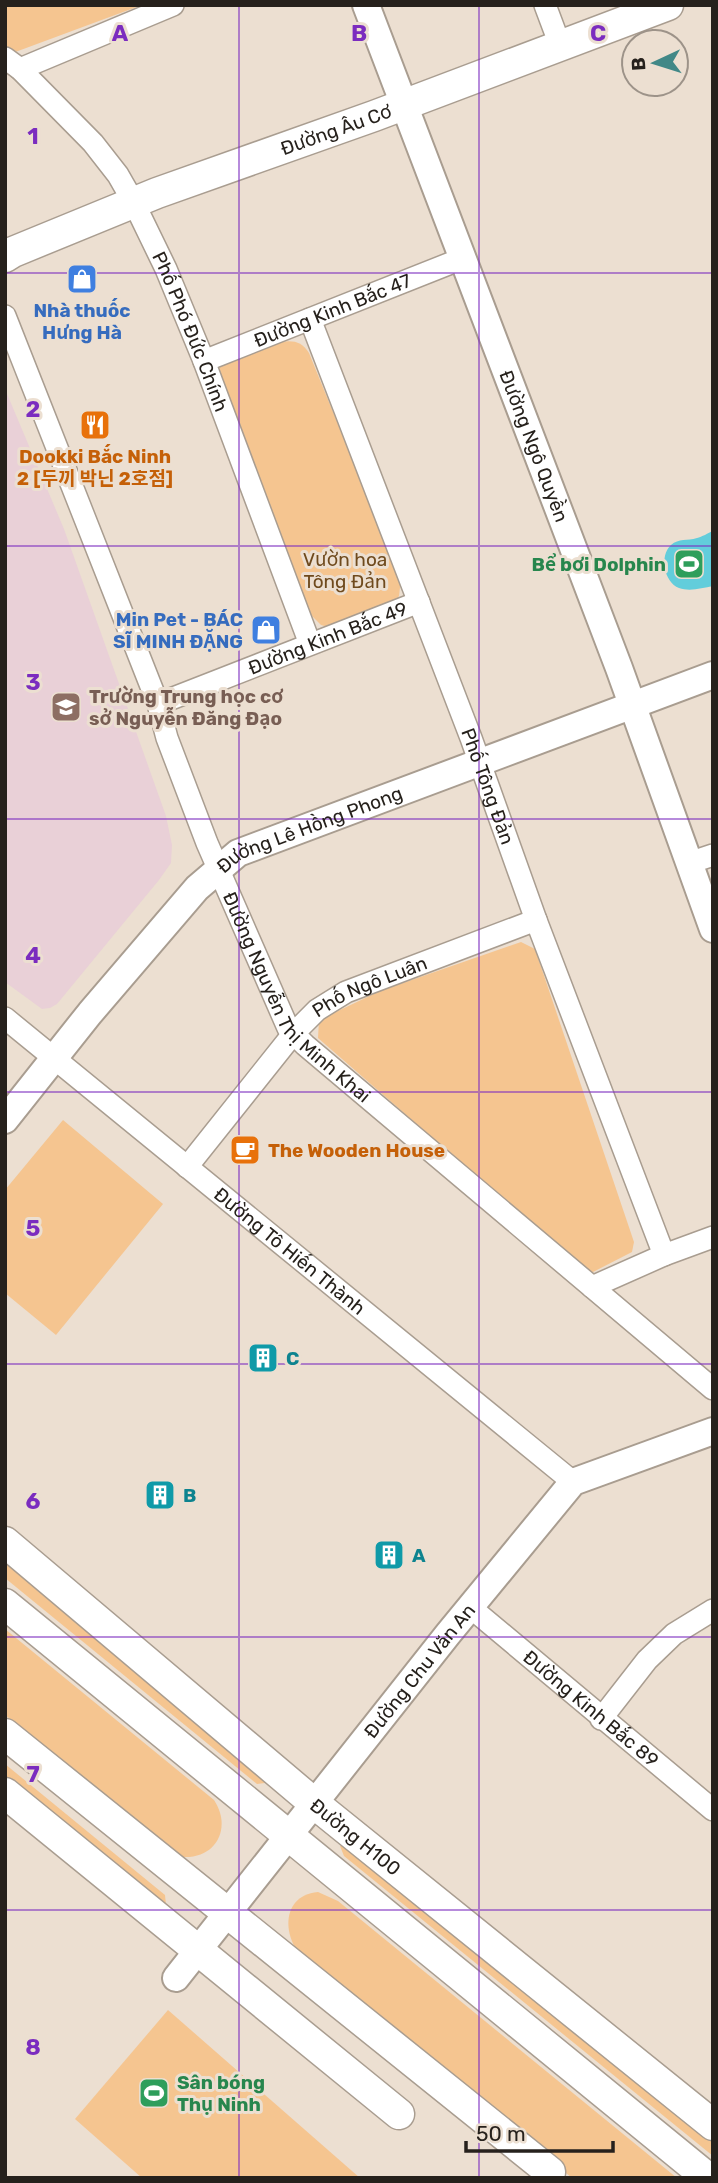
<svg xmlns="http://www.w3.org/2000/svg" width="718" height="2183" viewBox="0 0 718 2183" font-family="Rubik,'Noto Sans KR',sans-serif">
  <rect width="100%" height="100%" fill="#ecdfd1"/>
  <!-- education -->
  <polygon fill="#e9d0d7" points="5,389 64,529 166,816 172,845 171,863 159,880 57,1004 50,1008 42,1009 5,982"/>
  <!-- green -->
  <g fill="#f5c590">
    <polygon points="5,5 142,5 10,54 5,50"/>
    <path d="M 281,342 C 294,340 302,342 309,353 L 401,579 L 399,596 L 394,604 L 328,627 L 321,625 L 309,613 L 218,371 L 221,365 Z"/>
    <polygon points="521,942 535,949 634,1242 632,1252 593,1272 584,1270 318,1038 319,1020 380,991"/>
    <polygon points="63,1120 163,1204 56,1335 5,1293 5,1190"/>
    <polygon points="5,1561 266,1779 265,1783 257,1784 5,1578"/>
    <path d="M 5,1629 L 214,1800 C 232,1827 217,1859 182,1857 L 5,1715 Z"/>
    <polygon points="5,1764 165,1895 166,1905 5,1781"/>
    <polygon points="349,1843 713,2140 713,2156 344,1856 340,1846"/>
    <path d="M 318,1892 L 338,1901 L 677,2178 L 572,2178 L 297,1951 C 282,1928 285,1895 318,1892 Z"/>
    <polygon points="168,2010 360,2178 142,2178 75,2119"/>
  </g>
  <!-- water -->
  <path fill="#62cddb" d="M 713,531 L 713,586 C 702,588 690,592 679,588 C 664,582 659,556 671,545 C 679,538 687,541 697,538 C 702,537 708,533 713,531 Z"/>
  <g fill="none" stroke-linecap="round" stroke-linejoin="round">
    <!-- minor casing -->
    <g stroke="#a99d90" stroke-width="24">
      <g id="minor">
        <polyline points="545,5 560,45"/>
        <path id="s1" d="M 5,58 L 20,69 L 93,143 L 118,175 L 134,203 L 166,269 L 204,361 L 310,644"/>
        <polyline points="20,69 173,5"/>
        <path id="s2" d="M 5,316 L 158,704 L 167,738 L 207,843 L 288,1028 L 305,1045 L 713,1389"/>
        <path id="s3" d="M 310,319 L 471,738 L 536,920 L 664,1255"/>
        <path id="s4" d="M 204,361 L 461,259"/>
        <path id="s5" d="M 158,704 L 419,602"/>
        <polyline points="689,863 713,855"/>
        <path id="s6" d="M 5,1018 L 573,1482"/>
        <path id="s7" d="M 187,1167 L 293,1034 L 317,1010 L 346,992 L 536,920"/>
        <polyline points="592,1287 664,1255 713,1237"/>
        <path id="s8" d="M 470,1607 L 713,1810"/>
        <polyline points="601,1719 647,1660 674,1634 713,1610"/>
      </g>
    </g>
    <!-- tertiary casing -->
    <g stroke="#a99d90" stroke-width="30">
      <g id="tertiary">
        <path id="s9" d="M 366,5 L 619,668 L 713,929"/>
        <path id="s10" d="M 5,1120 L 90,1013 L 197,888 L 238,853 L 713,675"/>
        <path id="s11" d="M 176,1978 L 448,1634 L 573,1482 L 713,1431"/>
      </g>
    </g>
    <!-- secondary casing -->
    <g stroke="#a99d90" stroke-width="33">
      <g id="secondary">
        <path id="s12" d="M 5,257 L 13,252 L 157,193 L 374,116 L 668,5"/>
        <path id="s13" d="M 5,1542 L 315,1804 L 713,2125"/>
        <polyline points="5,1604 708,2178"/>
        <polyline points="5,1734 550,2172"/>
        <polyline points="5,1793 399,2114"/>
      </g>
    </g>
    <!-- minor -->
    <use href="#minor" stroke="#fff" stroke-width="21"/>
    <!-- tertiary -->
    <use href="#tertiary" stroke="#fff" stroke-width="26"/>
    <!-- secondary -->
    <use href="#secondary" stroke="#fff" stroke-width="30"/>
  </g>
  <!-- grid -->
  <path fill="none" stroke="#7b2cbf" stroke-width="2" stroke-opacity="0.55" d="M 239,5 L 239,2178M 479,5 L 479,2178M 5,273 L 713,273M 5,546 L 713,546M 5,819 L 713,819M 5,1092 L 713,1092M 5,1364 L 713,1364M 5,1637 L 713,1637M 5,1910 L 713,1910"/>
  <!-- icons -->
  <defs>
    <g id="shop-square" transform="scale(1.575)"><rect x="-9" y="-9" width="18" height="18" rx="4" fill="#3f7fe0" stroke="#ecdfd1"/><path d="M-5-2.5h2.3a2.7 3.5 0 0 1 5.4 0H5L5.5 6h-11ZM-1.5-2.5h3a1.5 2.3 0 0 0-3 0Z" fill="#fff"/></g>
    <g id="restaurant-square" transform="scale(1.575)"><rect x="-9" y="-9" width="18" height="18" rx="4" fill="#e8710a" stroke="#ecdfd1"/><path d="M-5-6h1v4h1v-4h1v4h1v-4h1v5L-1.5 .5V6h-2V.5L-5-1ZM5-6V6H3V1.5H1.5Q1.5-4 5-6Z" fill="#fff"/></g>
    <g id="stadium-square" transform="scale(1.575)"><rect x="-9" y="-9" width="18" height="18" rx="4" fill="#2e9e5b" stroke="#ecdfd1"/><path d="M0-5a6.5 5 0 1 0 0 10a6.5 5 0 1 0 0-10ZM-3.5-1.8h7v3.6h-7Z" fill="#fff"/></g>
    <g id="school-square" transform="scale(1.575)"><rect x="-9" y="-9" width="18" height="18" rx="4" fill="#8d6e63" stroke="#ecdfd1"/><path d="M0-5L7-2L0 1L-7-2ZM-4 1L0 2.5L4 1V4Q0 6-4 4Z" fill="#fff"/></g>
    <g id="cafe-square" transform="scale(1.575)"><rect x="-9" y="-9" width="18" height="18" rx="4" fill="#e8710a" stroke="#ecdfd1"/><path d="M-5.5-4.5H6V0H3Q3 3.5 0 3.5H-2.5Q-5.5 3.5-5.5 0ZM3-3.2v2h1.7v-2ZM-6 4.5H4V6H-6Z" fill="#fff"/></g>
    <g id="building-square" transform="scale(1.575)"><rect x="-9" y="-9" width="18" height="18" rx="4" fill="#0f9aa8" stroke="#ecdfd1"/><path d="M-4-6H4V6H1V3H-1V6H-4ZM-2.5-4.3h1.7v1.8h-1.7ZM.8-4.3h1.7v1.8H.8ZM-2.5-1h1.7V.8h-1.7ZM.8-1h1.7V.8H.8Z" fill="#fff"/></g>
  </defs>
  <g fill-rule="evenodd">
    <use href="#shop-square" x="82" y="279"/>
    <use href="#restaurant-square" x="95" y="425"/>
    <use href="#stadium-square" x="689" y="564"/>
    <use href="#shop-square" x="266" y="630"/>
    <use href="#school-square" x="66" y="707"/>
    <use href="#cafe-square" x="245" y="1150"/>
    <use href="#building-square" x="263" y="1358"/>
    <use href="#building-square" x="160" y="1495"/>
    <use href="#building-square" x="389" y="1555"/>
    <use href="#stadium-square" x="154" y="2093"/>
  </g>
  <g text-anchor="middle" dominant-baseline="central" stroke-width="6" stroke-linejoin="round" paint-order="stroke">
    <!-- street labels -->
    <g font-size="19" fill="#26211c" stroke="#ecdfd1">
      <text stroke="none"><textPath href="#s12" startOffset="355">Đường Âu Cơ</textPath></text>
      <text stroke="none"><textPath href="#s4" startOffset="138">Đường Kinh Bắc 47</textPath></text>
      <text stroke="none"><textPath href="#s1" startOffset="336">Phố Phó Đức Chính</textPath></text>
      <text stroke="none"><textPath href="#s9" startOffset="472">Đường Ngô Quyền</textPath></text>
      <text stroke="none"><textPath href="#s5" startOffset="182">Đường Kinh Bắc 49</textPath></text>
      <text stroke="none"><textPath href="#s3" startOffset="500">Phố Tông Đản</textPath></text>
      <text stroke="none"><textPath href="#s10" startOffset="430">Đường Lê Hồng Phong</textPath></text>
      <text stroke="none"><textPath href="#s7" startOffset="262">Phố Ngô Luân</textPath></text>
      <text stroke="none"><textPath href="#s2" startOffset="746">Đường Nguyễn Thị Minh Khai</textPath></text>
      <text stroke="none"><textPath href="#s6" startOffset="368">Đường Tô Hiến Thành</textPath></text>
      <text stroke="none"><textPath href="#s11" startOffset="392">Đường Chu Văn An</textPath></text>
      <text stroke="none"><textPath href="#s8" startOffset="158">Đường Kinh Bắc 89</textPath></text>
      <text stroke="none"><textPath href="#s13" startOffset="458">Đường H100</textPath></text>
    </g>
    <!-- shop labels -->
    <g font-size="19" font-weight="bold" fill="#366cbe" stroke="#ecdfd1">
      <text x="82" y="310">Nhà thuốc<tspan x="82" dy="22">Hưng Hà</tspan></text>
      <text x="243" y="619" text-anchor="end">Min Pet - BÁC<tspan x="243" dy="22">SĨ MINH ĐẶNG</tspan></text>
    </g>
    <!-- food labels -->
    <g font-size="19" font-weight="bold" fill="#c56008" stroke="#ecdfd1">
      <text x="95" y="456">Dookki Bắc Ninh<tspan x="95" dy="22">2 [두끼 박닌 2호점]</tspan></text>
      <text x="268" y="1150" text-anchor="start">The Wooden House</text>
    </g>
    <!-- park labels -->
    <g font-size="19" fill="#6f4a1d" stroke="#ecdfd1">
      <text x="345" y="559">Vườn hoa<tspan x="345" dy="22">Tông Đản</tspan></text>
    </g>
    <!-- leisure labels -->
    <g font-size="19" font-weight="bold" fill="#27864d" stroke="#ecdfd1" text-anchor="end">
      <text x="666" y="564">Bể bơi Dolphin</text>
      <text x="177" y="2082" text-anchor="start">Sân bóng<tspan x="177" dy="22">Thụ Ninh</tspan></text>
    </g>
    <!-- education labels -->
    <g font-size="19" font-weight="bold" fill="#785e54" stroke="#ecdfd1" text-anchor="start">
      <text x="89" y="696">Trường Trung học cơ<tspan x="89" dy="22">sở Nguyễn Đăng Đạo</tspan></text>
    </g>
    <!-- culture labels -->
    <g font-size="19" font-weight="bold" fill="#0d838f" stroke="#ecdfd1" text-anchor="start">
      <text x="286" y="1358">C</text>
      <text x="183" y="1495">B</text>
      <text x="412" y="1555">A</text>
    </g>
  </g>
  <g font-size="23" text-anchor="middle" font-weight="bold" fill="#7b2cbf" stroke="#ecdfd1" stroke-width="6" stroke-linejoin="round" paint-order="stroke">
    <text x="120" y="41">A</text>
    <text x="359" y="41">B</text>
    <text x="598" y="41">C</text>
    <text x="33" y="144">1</text>
    <text x="33" y="417">2</text>
    <text x="33" y="690">3</text>
    <text x="33" y="963">4</text>
    <text x="33" y="1236">5</text>
    <text x="33" y="1509">6</text>
    <text x="33" y="1782">7</text>
    <text x="33" y="2055">8</text>
  </g>
  <!-- border -->
  <rect width="718" height="2183" fill="none" stroke="#26211c" stroke-width="14"/>
  <!-- north arrow -->
  <g transform="translate(655 63) rotate(266)"><circle r="33" fill="#ecdfd1" stroke="#9d9389" stroke-width="2"/>
  <path d="M0-5L12 26L0 18L-12 26Z" fill="#418887"/>
  <text y="-10" font-size="19" font-weight="bold" text-anchor="middle" fill="#26211c">B</text>
  </g>
  <!-- scale -->
  <path d="M466 2141v10h147v-10" fill="none" stroke="#26211c" stroke-width="3.5"/>
  <text x="476" y="2141" font-size="21" fill="#26211c" stroke="#ecdfd1" stroke-width="5" paint-order="stroke">50 m</text>
</svg>
